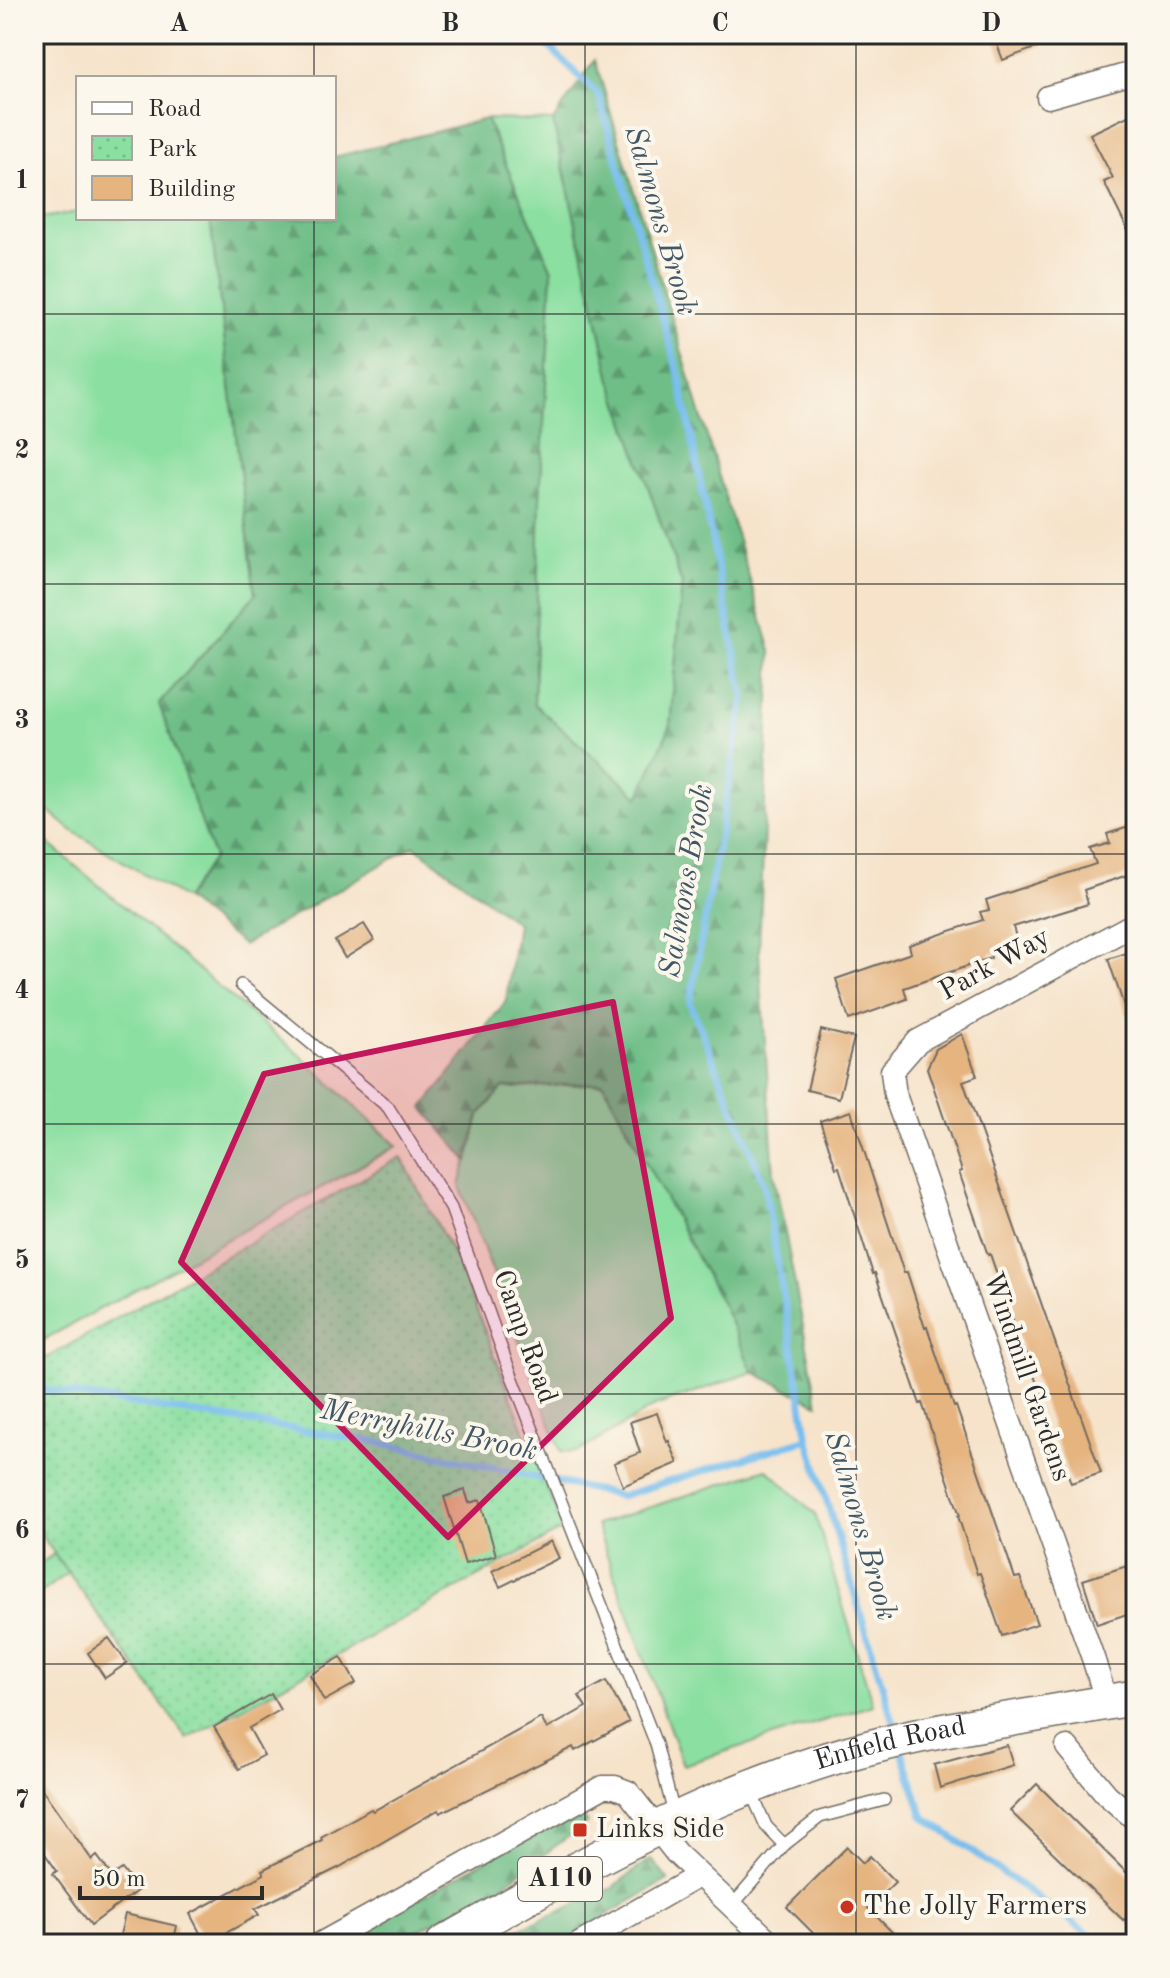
<svg xmlns="http://www.w3.org/2000/svg" width="1170" height="1978" viewBox="0 0 1170 1978" font-family="'Old Standard TT',serif">
  <defs>
    <pattern id="forest-firs" width="22" height="20" patternUnits="userSpaceOnUse" patternTransform="scale(2)"><rect width="22" height="20" fill="#70be87"/><path d="M5 1l3.5 6h-7zM16 11l3.5 6h-7z" fill="#5c9b6f"/></pattern>
    <pattern id="park-dots" width="8" height="8" patternUnits="userSpaceOnUse" patternTransform="scale(2)"><rect width="8" height="8" fill="#8bdfa1"/><path d="M2 2h.1M6 6h.1" fill="none" stroke="#78c08b" stroke-width="1.8" stroke-linecap="round"/></pattern>
  </defs>
  <rect width="100%" height="100%" fill="#fbf7ec"/>
  <filter id="ink" filterUnits="userSpaceOnUse"><feTurbulence type="fractalNoise" baseFrequency=".0125" numOctaves="2"/><feDisplacementMap in="SourceGraphic" scale="16" xChannelSelector="R" yChannelSelector="G"/><feConvolveMatrix kernelMatrix="1 2 1 2 8 2 1 2 1" color-interpolation-filters="sRGB"/></filter>
  <filter id="wash" filterUnits="userSpaceOnUse"><feTurbulence type="fractalNoise" baseFrequency=".006" numOctaves="4" result="noise"/><feDisplacementMap in="SourceGraphic" scale="32" xChannelSelector="R" yChannelSelector="G"/><feGaussianBlur stdDeviation="1.8" result="paint"/><feColorMatrix in="noise" values="0 0 0 0 0 0 0 0 0 0 0 0 0 0 0 0 0 1.4 0 .05"/><feComposite in="paint" operator="in"/></filter>
  <g filter="url(#wash)">
    <rect width="100%" height="100%" fill="#f6e3ca"/>
    <!-- grass -->
    <g fill="#8bdfa1" stroke="#5b8566" stroke-width="2">
      <polygon points="486,119 553,121 611,380 682,584 670,727 639,798 534,704 540,499 552,271"/>
      <polygon points="78,212 78,218 210,218 255,595 159,704 214,857 185,899 71,830 34,799 34,219"/>
      <polygon points="34,831 301,1056 397,1146 36,1344 34,1342"/>
      <polygon points="603,1083 724,1307 753,1372 657,1405 578,1452 561,1451 460,1186 479,1115 503,1088"/>
      <polygon points="767,1469 815,1514 873,1705 683,1765 596,1525"/>
      <polygon points="54,1554 68,1573 34,1597 34,1568"/>
    </g>
    <!-- forest -->
    <g fill="url(#forest-firs)" stroke="#4e7459" stroke-width="2">
      <polygon points="595,60 771,651 759,952 774,1175 818,1404 753,1372 724,1307 603,1083 503,1088 479,1115 468,1161 423,1108 506,1001 517,923 414,846 243,945 185,899 214,857 159,704 255,595 210,218 334,218 334,157 486,119 552,271 540,499 534,704 639,797 670,727 682,584 611,380 553,121"/>
      <polygon points="579,1807 587,1823 500,1887 393,1944 339,1944"/>
      <polygon points="651,1859 668,1880 610,1913 564,1944 484,1944 607,1891"/>
    </g>
    <!-- park -->
    <polygon fill="url(#park-dots)" stroke="#5b8566" stroke-width="2" points="401,1157 459,1265 563,1529 187,1739 34,1525 34,1365"/>
    <g fill="none" stroke-linecap="round" stroke-linejoin="round">
      <!-- stream -->
      <g stroke="#76bdee" stroke-width="7">
        <polyline points="536,34 598,94 679,375 744,698 690,1003 764,1184 808,1439 896,1731"/>
        <polyline points="34,1388 377,1442 621,1496 808,1439"/>
        <polyline points="902,1751 923,1816 1094,1938 1099,1944"/>
      </g>
    </g>
    <g id="blocks">
      <!-- building -->
      <g fill="#e5b47f">
        <polygon points="993,34 1067,34 1067,36 1003,60"/>
        <polygon points="1136,112 1136,247 1104,182 1113,178 1090,134"/>
        <polygon points="1132,826 1136,838 1136,872 1084,890 1088,904 1013,927 1016,937 1005,941 1007,949 990,954 991,958 904,988 907,999 849,1020 836,979 911,953 909,945 983,920 980,912 989,910 986,900 1096,864 1090,849 1110,843 1107,834"/>
        <polygon points="364,924 374,940 345,958 335,941"/>
        <polygon points="1136,950 1136,1032 1133,1032 1108,959"/>
        <polygon points="821,1030 854,1038 839,1098 807,1090"/>
        <polygon points="962,1034 977,1076 963,1081 1101,1473 1071,1483 1026,1352 1024,1353 990,1254 988,1255 959,1172 962,1171 927,1068 936,1049"/>
        <polygon points="851,1111 904,1273 907,1272 925,1328 927,1327 954,1407 956,1406 1015,1578 1020,1577 1037,1624 1002,1636 980,1573 977,1574 958,1516 960,1516 922,1403 920,1404 875,1273 873,1274 839,1167 836,1168 820,1121"/>
        <polygon points="657,1413 667,1442 669,1441 678,1463 623,1486 614,1463 640,1453 630,1422"/>
        <polygon points="465,1490 469,1503 480,1500 496,1555 465,1564 444,1497"/>
        <polygon points="551,1541 559,1558 500,1587 492,1571"/>
        <polygon points="1136,1563 1136,1611 1097,1624 1083,1580"/>
        <polygon points="109,1638 127,1663 105,1678 88,1653"/>
        <polygon points="341,1657 356,1683 324,1701 310,1675"/>
        <polygon points="606,1681 629,1722 575,1751 573,1747 440,1813 438,1810 338,1868 255,1909 259,1915 206,1944 190,1914 264,1874 262,1870 322,1840 321,1837 371,1809 373,1811 541,1718 547,1729 586,1707 579,1696"/>
        <polygon points="271,1694 280,1710 249,1728 264,1755 239,1769 214,1727"/>
        <polygon points="1007,1745 1013,1765 940,1788 934,1765"/>
        <polygon points="34,1778 92,1860 97,1856 112,1876 122,1869 138,1890 91,1925 53,1874 57,1871 34,1838"/>
        <polygon points="1037,1784 1136,1882 1136,1930 1124,1919 1123,1920 1010,1811"/>
        <polygon points="847,1847 863,1863 870,1856 895,1882 868,1908 904,1944 824,1944 787,1907"/>
        <polygon points="125,1914 177,1926 173,1944 118,1944"/>
      </g>
    </g>
  </g>
  <g filter="url(#ink)">
    <use href="#blocks" fill-opacity="0" stroke="#726b63" stroke-width="2"/>
    <g fill="none" stroke-linecap="round" stroke-linejoin="round">
      <!-- service casing -->
      <g stroke="#726b63" stroke-width="14">
        <g id="service">
          <polyline points="241,985 388,1107 451,1208 506,1361 656,1744 671,1802 677,1816"/>
          <polyline points="751,1792 766,1826 784,1845"/>
          <polyline points="731,1907 784,1845 820,1817 884,1800"/>
        </g>
      </g>
      <!-- minor casing -->
      <g stroke="#726b63" stroke-width="25">
        <g id="minor">
          <polyline points="1048,97 1136,72"/>
          <polyline points="1107,1703 1094,1661 895,1095 892,1071 918,1041 1136,923"/>
          <polyline points="1067,1747 1107,1795 1136,1820"/>
          <polyline points="34,1941 36,1944"/>
          <polyline points="320,1944 603,1787 615,1787 628,1792 676,1853 772,1944"/>
          <polyline points="579,1944 698,1876"/>
        </g>
      </g>
      <!-- primary casing -->
      <g stroke="#726b63" stroke-width="37">
        <g id="primary">
          <path id="s1" d="M 443,1944 C 581,1866 723,1783 879,1745 C 963,1724 1051,1714 1136,1697"/>
        </g>
      </g>
      <!-- service -->
      <use href="#service" stroke="#fff" stroke-width="11"/>
      <!-- minor -->
      <use href="#minor" stroke="#fff" stroke-width="22"/>
      <!-- primary -->
      <use href="#primary" stroke="#fff" stroke-width="34"/>
    </g>
  </g>
  <!-- marked area -->
  <path fill="#c2185b" fill-opacity="0.2" stroke="#c2185b" stroke-width="6" stroke-linejoin="round" d="M 613,1002 L 671,1318 L 448,1537 L 181,1262 L 264,1074 Z"/>
  <!-- grid -->
  <path fill="none" stroke="#2b2b2b" stroke-width="2" stroke-opacity="0.55" d="M 314,34 L 314,78M 585,34 L 585,1944M 856,34 L 856,1944M 314,218 L 314,1944M 34,314 L 1136,314M 34,584 L 1136,584M 34,854 L 1136,854M 34,1124 L 1136,1124M 34,1394 L 1136,1394M 34,1664 L 1136,1664"/>
  <!-- markers -->
  <g fill="#c8321e" stroke="#fbf7ec" stroke-width="3">
    <rect x="572" y="1822" width="16" height="16" rx="4"/>
    <circle cx="847" cy="1907" r="8"/>
  </g>
  <g text-anchor="middle" dominant-baseline="central" stroke-width="8" stroke-linejoin="round" paint-order="stroke">
    <!-- shield labels -->
    <rect fill="#fbf7ec" stroke="#696865" stroke-width="2" x="518" y="1857" width="84" height="44" rx="6"/>
    <g font-size="26" font-weight="bold" fill="#2b2b2b">
      <text x="560" y="1879">A110</text>
    </g>
    <!-- street labels -->
    <g font-size="28" fill="#2b2b2b" stroke="#fbf7ec">
      <text transform="translate(995 965) rotate(-29)">Park Way</text>
      <text transform="translate(524 1337) rotate(70)">Camp Road</text>
      <text transform="translate(1026 1377) rotate(71)">Windmill Gardens</text>
      <text stroke="none"><textPath href="#s1" startOffset="492">Enfield Road</textPath></text>
    </g>
    <!-- poi labels -->
    <g font-size="28" fill="#2b2b2b" stroke="#fbf7ec" text-anchor="start">
      <text x="596" y="1830">Links Side</text>
      <text x="863" y="1907">The Jolly Farmers</text>
    </g>
    <!-- water labels -->
    <g font-size="30" font-style="italic" fill="#425766" stroke="#fbf7ec">
      <text transform="translate(660 221) rotate(74)">Salmons Brook</text>
      <text transform="translate(687 881) rotate(-80)">Salmons Brook</text>
      <text transform="translate(429 1431) rotate(11)">Merryhills Brook</text>
      <text transform="translate(860 1526) rotate(74)">Salmons Brook</text>
    </g>
  </g>
  <!-- margin -->
  <rect width="1170" height="1978" fill="none" stroke="#fbf7ec" stroke-width="88"/>
  <!-- legend -->
  <rect x="76" y="76" width="260" height="144" fill="#fbf7ec" stroke="#a8a59f" stroke-width="2"/>
  <rect x="92" y="102" width="40" height="12" fill="#ffffff" stroke="#a8a59f" stroke-width="2"/>
  <text x="148" y="116" font-size="24" fill="#2b2b2b">Road</text>
  <rect x="92" y="136" width="40" height="24" fill="url(#park-dots)" stroke="#a8a59f" stroke-width="2"/>
  <text x="148" y="156" font-size="24" fill="#2b2b2b">Park</text>
  <rect x="92" y="176" width="40" height="24" fill="#e5b47f" stroke="#a8a59f" stroke-width="2"/>
  <text x="148" y="196" font-size="24" fill="#2b2b2b">Building</text>
  <!-- scale -->
  <path d="M80 1886v12h182v-12" fill="none" stroke="#2b2b2b" stroke-width="4"/>
  <text x="92" y="1886" font-size="24" fill="#2b2b2b" stroke="#fbf7ec" stroke-width="6" paint-order="stroke">50 m</text>
  <rect x="44" y="44" width="1082" height="1890" fill="none" stroke="#2b2b2b" stroke-width="3"/>
  <g font-size="26" text-anchor="middle" font-weight="bold" fill="#2b2b2b">
    <text x="179" y="31">A</text>
    <text x="450" y="31">B</text>
    <text x="720" y="31">C</text>
    <text x="991" y="31">D</text>
    <text x="22" y="188">1</text>
    <text x="22" y="458">2</text>
    <text x="22" y="728">3</text>
    <text x="22" y="998">4</text>
    <text x="22" y="1268">5</text>
    <text x="22" y="1538">6</text>
    <text x="22" y="1808">7</text>
  </g>
</svg>
